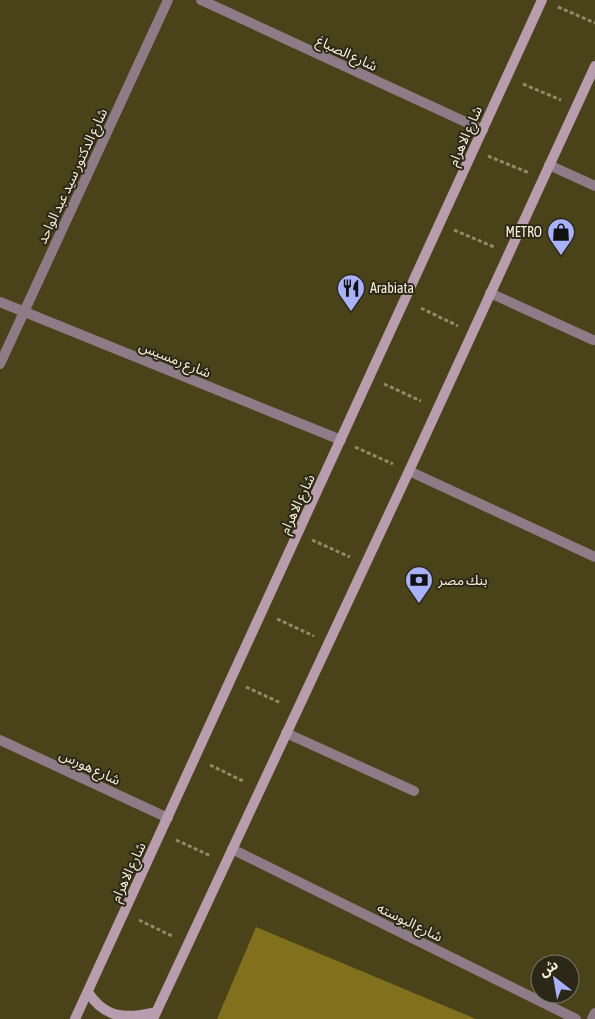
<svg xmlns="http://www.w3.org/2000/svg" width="595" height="1019" viewBox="0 0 595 1019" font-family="'Asap Condensed','Noto Sans Arabic',sans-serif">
  <rect width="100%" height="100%" fill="#4a4219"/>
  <!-- building -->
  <polygon fill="#81711c" points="256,927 476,1019 217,1019"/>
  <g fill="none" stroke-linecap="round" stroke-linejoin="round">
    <!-- path -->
    <g stroke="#908a68" stroke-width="3" stroke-dasharray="4 2.5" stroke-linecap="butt">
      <polyline points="558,7 595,23"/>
      <polyline points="523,84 561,100"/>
      <polyline points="488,156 529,173"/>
      <polyline points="454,230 494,247"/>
      <polyline points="421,308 458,326"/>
      <polyline points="384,384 421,401"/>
      <polyline points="355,447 393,464"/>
      <polyline points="312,540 350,557"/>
      <polyline points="277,619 314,636"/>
      <polyline points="246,687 281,703"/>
      <polyline points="210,765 245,782"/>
      <polyline points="176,840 211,856"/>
      <polyline points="139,920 174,937"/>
    </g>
    <!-- lane -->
    <g stroke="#8d7c88" stroke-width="10">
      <polyline points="490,293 593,340"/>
      <polyline points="286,733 414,791"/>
    </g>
    <!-- street -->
    <g stroke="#8d7c88" stroke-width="10">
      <polyline points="201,0 483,130"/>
      <polyline points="549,165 595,186"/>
      <polyline points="0,302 341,440"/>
      <polyline points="0,364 168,0"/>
      <polyline points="409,471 595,557"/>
      <polyline points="0,740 168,818"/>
      <polyline points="232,849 576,1019"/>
      <polyline points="592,1019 595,1013"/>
    </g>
    <!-- secondary -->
    <g stroke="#b89daf" stroke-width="10">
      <path d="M 88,992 C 105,1019 126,1019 156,1012"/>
      <polyline points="75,1019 542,0"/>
      <polyline points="153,1019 409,471 595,66"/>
    </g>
  </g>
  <!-- icons -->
  <defs>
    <g id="shop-pin" transform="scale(1.4375)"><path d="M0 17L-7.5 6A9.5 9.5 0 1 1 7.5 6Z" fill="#a7b1fc" stroke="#2c2817"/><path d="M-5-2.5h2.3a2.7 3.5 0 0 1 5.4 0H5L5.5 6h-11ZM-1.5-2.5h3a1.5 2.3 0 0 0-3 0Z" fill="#111"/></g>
    <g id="restaurant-pin" transform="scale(1.4375)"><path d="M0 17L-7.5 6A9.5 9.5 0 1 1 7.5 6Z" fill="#a7b1fc" stroke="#2c2817"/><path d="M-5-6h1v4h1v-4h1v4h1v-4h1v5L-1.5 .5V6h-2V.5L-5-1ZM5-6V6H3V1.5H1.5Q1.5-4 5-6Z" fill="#111"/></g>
    <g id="bank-pin" transform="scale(1.4375)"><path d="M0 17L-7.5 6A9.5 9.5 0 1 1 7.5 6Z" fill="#a7b1fc" stroke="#2c2817"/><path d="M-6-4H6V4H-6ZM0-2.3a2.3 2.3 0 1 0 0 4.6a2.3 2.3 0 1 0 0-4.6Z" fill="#111"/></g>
  </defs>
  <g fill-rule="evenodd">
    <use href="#shop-pin" x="561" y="232"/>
    <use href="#restaurant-pin" x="351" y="288"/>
    <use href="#bank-pin" x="419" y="580"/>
  </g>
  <g text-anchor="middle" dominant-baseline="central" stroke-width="4" stroke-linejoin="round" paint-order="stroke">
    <!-- street labels -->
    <g font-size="14" fill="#f4f0da" stroke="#2c2817">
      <text transform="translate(347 53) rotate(25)">شارع الصباغ</text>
      <text transform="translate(465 136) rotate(-66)">شارع الاهرام</text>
      <text transform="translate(72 176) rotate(-65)">شارع الدكتور سيد عبد الواحد</text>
      <text transform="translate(175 359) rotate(22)">شارع رمسيس</text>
      <text transform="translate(297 504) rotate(-65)">شارع الاهرام</text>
      <text transform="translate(90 767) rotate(25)">شارع هورس</text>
      <text transform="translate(128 872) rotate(-65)">شارع الاهرام</text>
      <text transform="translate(410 922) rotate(26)">شارع البوسته</text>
    </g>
    <!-- poi labels -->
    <g font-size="14" fill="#f4f0da" stroke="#2c2817" text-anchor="start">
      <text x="542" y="232" text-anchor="end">METRO</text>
      <text x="370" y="288">Arabiata</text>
      <text x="438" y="580">بنك مصر</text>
    </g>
  </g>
  <!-- north arrow -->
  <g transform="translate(555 979) rotate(329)"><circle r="24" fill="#2c2817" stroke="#7c7865"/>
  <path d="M0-4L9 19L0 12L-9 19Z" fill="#a7b1fc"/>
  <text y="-8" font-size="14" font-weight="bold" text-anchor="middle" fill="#f4f0da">ش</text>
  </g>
</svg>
